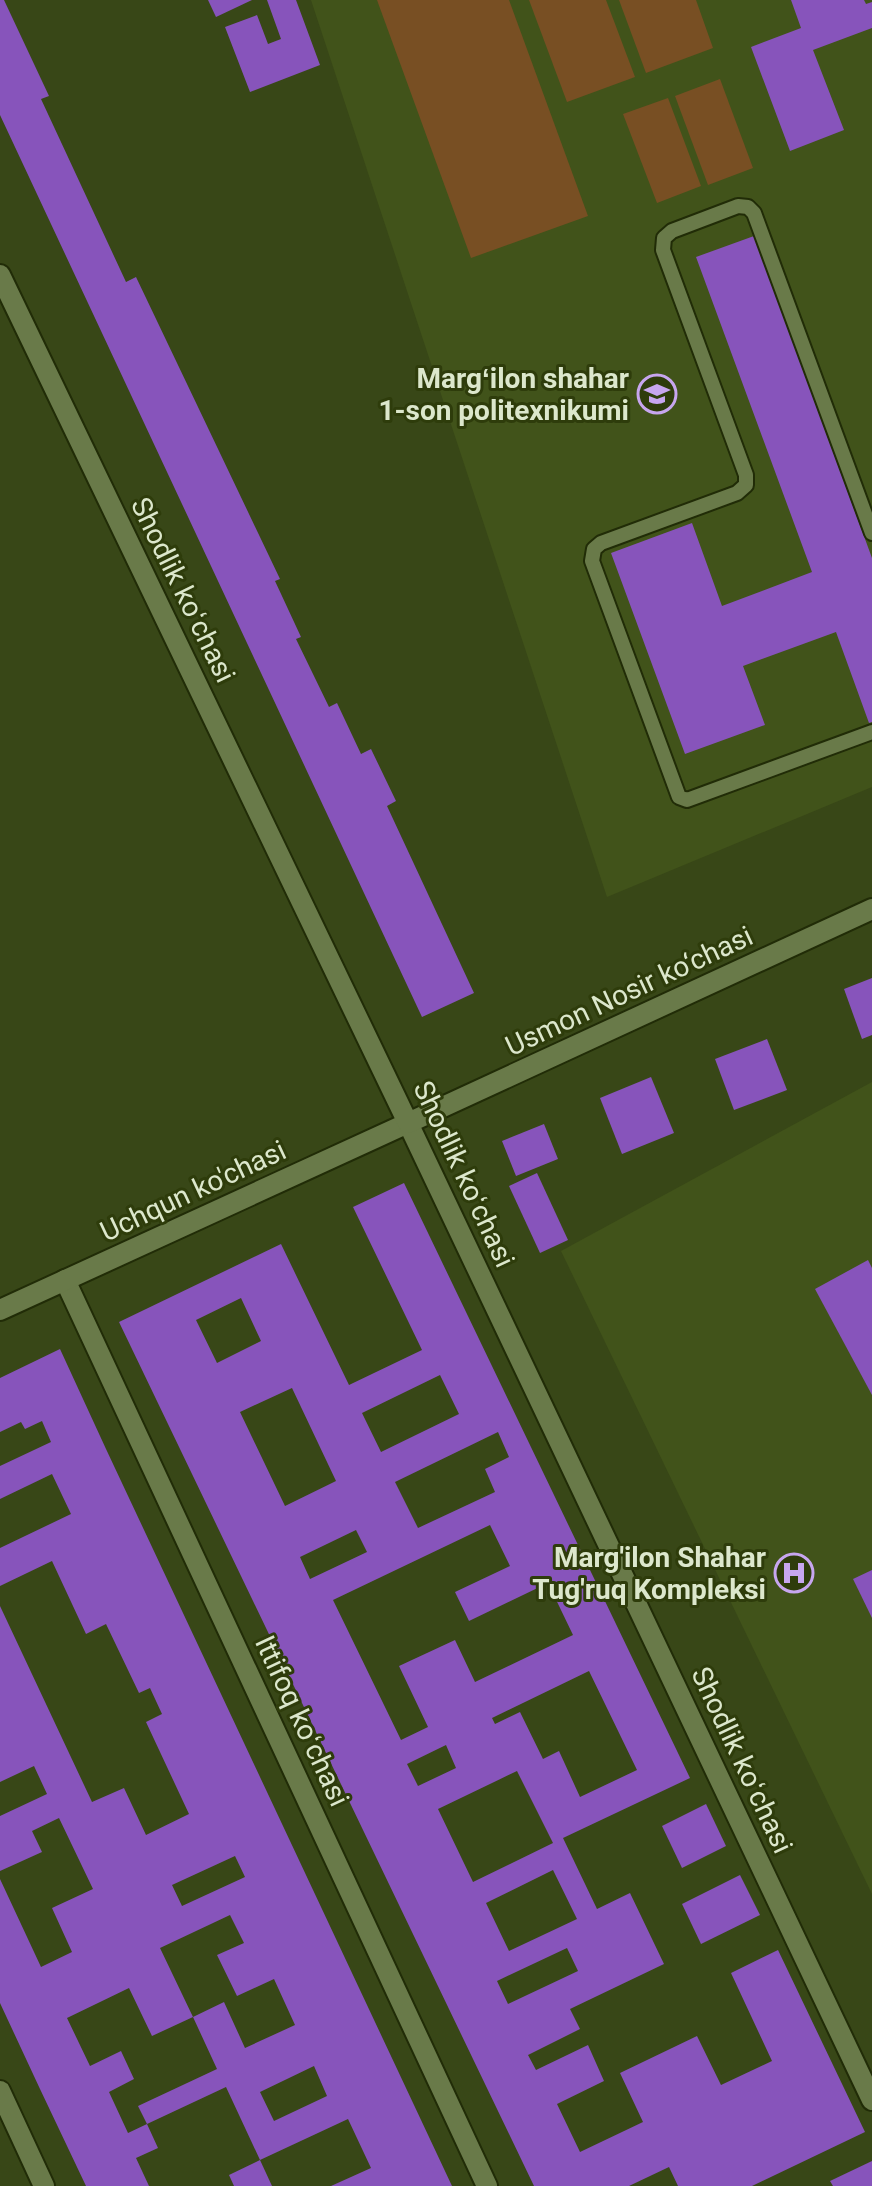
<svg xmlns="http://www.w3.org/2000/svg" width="872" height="2186" viewBox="0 0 872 2186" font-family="Roboto,sans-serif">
  <rect width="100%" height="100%" fill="#384717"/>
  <!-- built -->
  <g fill="#41531a">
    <polygon points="311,0 872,0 872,787 607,897"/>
    <polygon points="872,1082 872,1894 561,1251"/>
  </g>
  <!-- green -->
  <g fill="#784f23">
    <polygon points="377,0 509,0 588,216 471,258"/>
    <polygon points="529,0 606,0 635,77 567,102"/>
    <polygon points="619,0 696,0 713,48 646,73"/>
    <polygon points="720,79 753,168 708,185 675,96"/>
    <polygon points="668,98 701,186 657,203 623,114"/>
  </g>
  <!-- building -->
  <g fill="#8754bb" fill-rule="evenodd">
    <polygon points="0,0 4,0 49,96 41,99 126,282 136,277 280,579 275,581 301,637 296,639 329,707 337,703 361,754 371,749 396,801 387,806 474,993 422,1017 0,115"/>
    <polygon points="208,0 252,0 216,17"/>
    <polygon points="267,0 296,0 320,65 250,92 225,27 257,15 268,44 281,39"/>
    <polygon points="791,0 864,0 866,4 872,2 872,28 813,50 844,130 790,151 751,47 801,28"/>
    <polygon points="754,236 872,558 872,722 869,723 836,632 743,666 765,725 685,754 611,553 692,523 722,606 812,572 696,257"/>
    <polygon points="872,978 872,1035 862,1039 844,989"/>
    <polygon points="767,1039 787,1090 734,1110 715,1059"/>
    <polygon points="651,1077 674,1133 622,1154 600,1098"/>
    <polygon points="544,1124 558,1159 516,1176 502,1141"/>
    <polygon points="537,1173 568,1240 540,1253 509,1186"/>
    <path d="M 404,1183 L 690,1778 L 563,1838 L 597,1909 L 630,1893 L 664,1964 L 570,2009 L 580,2029 L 528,2055 L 536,2070 L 588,2045 L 604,2081 L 557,2104 L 580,2152 L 643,2122 L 620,2073 L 697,2036 L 721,2085 L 772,2061 L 731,1973 L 778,1950 L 865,2132 L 752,2186 L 678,2186 L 669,2167 L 629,2186 L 534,2186 L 119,1322 L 281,1244 L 349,1385 L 422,1350 L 353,1207 ZM 241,1298 L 261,1341 L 217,1363 L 196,1320 ZM 440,1375 L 459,1414 L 381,1452 L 362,1413 ZM 292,1388 L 336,1481 L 285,1506 L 240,1412 ZM 498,1432 L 509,1457 L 485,1469 L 495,1492 L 418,1528 L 395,1482 ZM 490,1525 L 510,1566 L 455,1592 L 469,1621 L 548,1583 L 573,1635 L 475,1682 L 455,1640 L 399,1666 L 428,1727 L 401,1740 L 333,1600 ZM 356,1530 L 367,1552 L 310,1579 L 300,1557 ZM 589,1671 L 637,1770 L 580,1797 L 559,1751 L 543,1759 L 520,1712 L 495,1724 L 492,1718 ZM 446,1745 L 456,1768 L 418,1786 L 407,1764 ZM 517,1771 L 553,1843 L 473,1882 L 438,1809 ZM 553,1870 L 577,1919 L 509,1951 L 486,1903 ZM 567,1948 L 578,1971 L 508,2004 L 497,1981 Z"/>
    <polygon points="868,1260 872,1268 872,1395 815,1289"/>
    <path d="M 60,1349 L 106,1449 L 452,2186 L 331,2186 L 371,2168 L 348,2119 L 260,2160 L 226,2087 L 147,2124 L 138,2106 L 217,2069 L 193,2017 L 152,2036 L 129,1988 L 67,2018 L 90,2066 L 121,2051 L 134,2079 L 109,2092 L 128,2133 L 147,2124 L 158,2148 L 136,2158 L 149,2186 L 86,2186 L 40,2089 L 0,2003 L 0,1879 L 41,1967 L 72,1952 L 52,1908 L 93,1889 L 59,1818 L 32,1831 L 42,1852 L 0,1871 L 0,1816 L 47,1794 L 34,1766 L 0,1782 L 0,1606 L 92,1802 L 124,1788 L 146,1835 L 189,1814 L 146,1722 L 162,1714 L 150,1688 L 139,1693 L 106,1624 L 86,1634 L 52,1561 L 0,1586 L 0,1548 L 71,1514 L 52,1474 L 0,1499 L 0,1466 L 51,1442 L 42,1421 L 25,1429 L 21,1422 L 0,1432 L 0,1378 ZM 235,1856 L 245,1877 L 182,1906 L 172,1885 ZM 230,1915 L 244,1943 L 217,1955 L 237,1996 L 274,1979 L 295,2025 L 245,2048 L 224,2002 L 193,2017 L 160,1948 ZM 314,2066 L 327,2096 L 274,2121 L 260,2092 Z"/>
    <polygon points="872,1570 872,1618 853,1579"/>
    <polygon points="706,1804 726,1846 682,1868 662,1826"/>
    <polygon points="740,1875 760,1915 701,1944 682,1904"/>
    <polygon points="260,2160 272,2186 234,2186 229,2175"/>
    <polygon points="872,2161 872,2186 833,2186 830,2181"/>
  </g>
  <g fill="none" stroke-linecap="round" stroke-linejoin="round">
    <!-- service casing -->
    <g stroke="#212c07" stroke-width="18">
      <polyline id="service" points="872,533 754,213 748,207 738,206 672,231 664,238 663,250 746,475 746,485 737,493 601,543 594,549 592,561 679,797 687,800 872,732"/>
    </g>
    <!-- minor casing -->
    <g stroke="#212c07" stroke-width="24">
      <g id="minor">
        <polyline points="65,1280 487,2186"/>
        <polyline points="0,1310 408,1123"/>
        <polyline points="0,2091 44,2186"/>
      </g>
    </g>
    <!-- tertiary casing -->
    <g stroke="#212c07" stroke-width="24">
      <polyline id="tertiary" points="408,1123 872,2100"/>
    </g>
    <!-- secondary casing -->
    <g stroke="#212c07" stroke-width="24">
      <polyline id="secondary" points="0,275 408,1123 872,909"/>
    </g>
    <!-- service -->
    <use href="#service" stroke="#697a49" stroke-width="14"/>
    <!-- minor -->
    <use href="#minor" stroke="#697a49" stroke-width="20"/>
    <!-- tertiary -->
    <use href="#tertiary" stroke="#697a49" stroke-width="20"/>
    <!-- secondary -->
    <use href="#secondary" stroke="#697a49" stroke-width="20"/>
  </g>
  <!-- icons -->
  <defs>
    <g id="school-ring" transform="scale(2)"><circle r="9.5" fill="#2e3c0b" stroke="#c7a6ef" stroke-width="1.5"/><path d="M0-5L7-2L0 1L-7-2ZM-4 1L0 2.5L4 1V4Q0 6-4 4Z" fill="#c7a6ef"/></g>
    <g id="hospital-ring" transform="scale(2)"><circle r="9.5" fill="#2e3c0b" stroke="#c7a6ef" stroke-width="1.5"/><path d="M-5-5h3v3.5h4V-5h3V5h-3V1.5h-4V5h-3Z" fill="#c7a6ef"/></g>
  </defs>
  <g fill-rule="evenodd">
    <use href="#school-ring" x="657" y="394"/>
    <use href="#hospital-ring" x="794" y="1573"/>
  </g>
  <g text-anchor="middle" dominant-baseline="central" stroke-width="6" stroke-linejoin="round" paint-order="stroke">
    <!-- poi labels -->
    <g font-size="28" font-weight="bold" fill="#dce7cc" stroke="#2e3c0b" text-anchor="end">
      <text x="629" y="378">Margʻilon shahar<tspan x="629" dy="32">1-son politexnikumi</tspan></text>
      <text x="766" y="1557">Marg'ilon Shahar<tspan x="766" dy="32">Tug'ruq Kompleksi</tspan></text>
    </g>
    <!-- street labels -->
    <g font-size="28" fill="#dce7cc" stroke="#2e3c0b">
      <text transform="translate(183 590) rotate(64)">Shodlik koʻchasi</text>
      <text transform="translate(629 991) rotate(-25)">Usmon Nosir ko‘chasi</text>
      <text transform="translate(464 1174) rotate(65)">Shodlik koʻchasi</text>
      <text transform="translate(193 1191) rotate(-25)">Uchqun ko'chasi</text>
      <text transform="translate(302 1721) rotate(65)">Ittifoq koʻchasi</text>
      <text transform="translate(742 1760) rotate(65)">Shodlik koʻchasi</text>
    </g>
  </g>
</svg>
